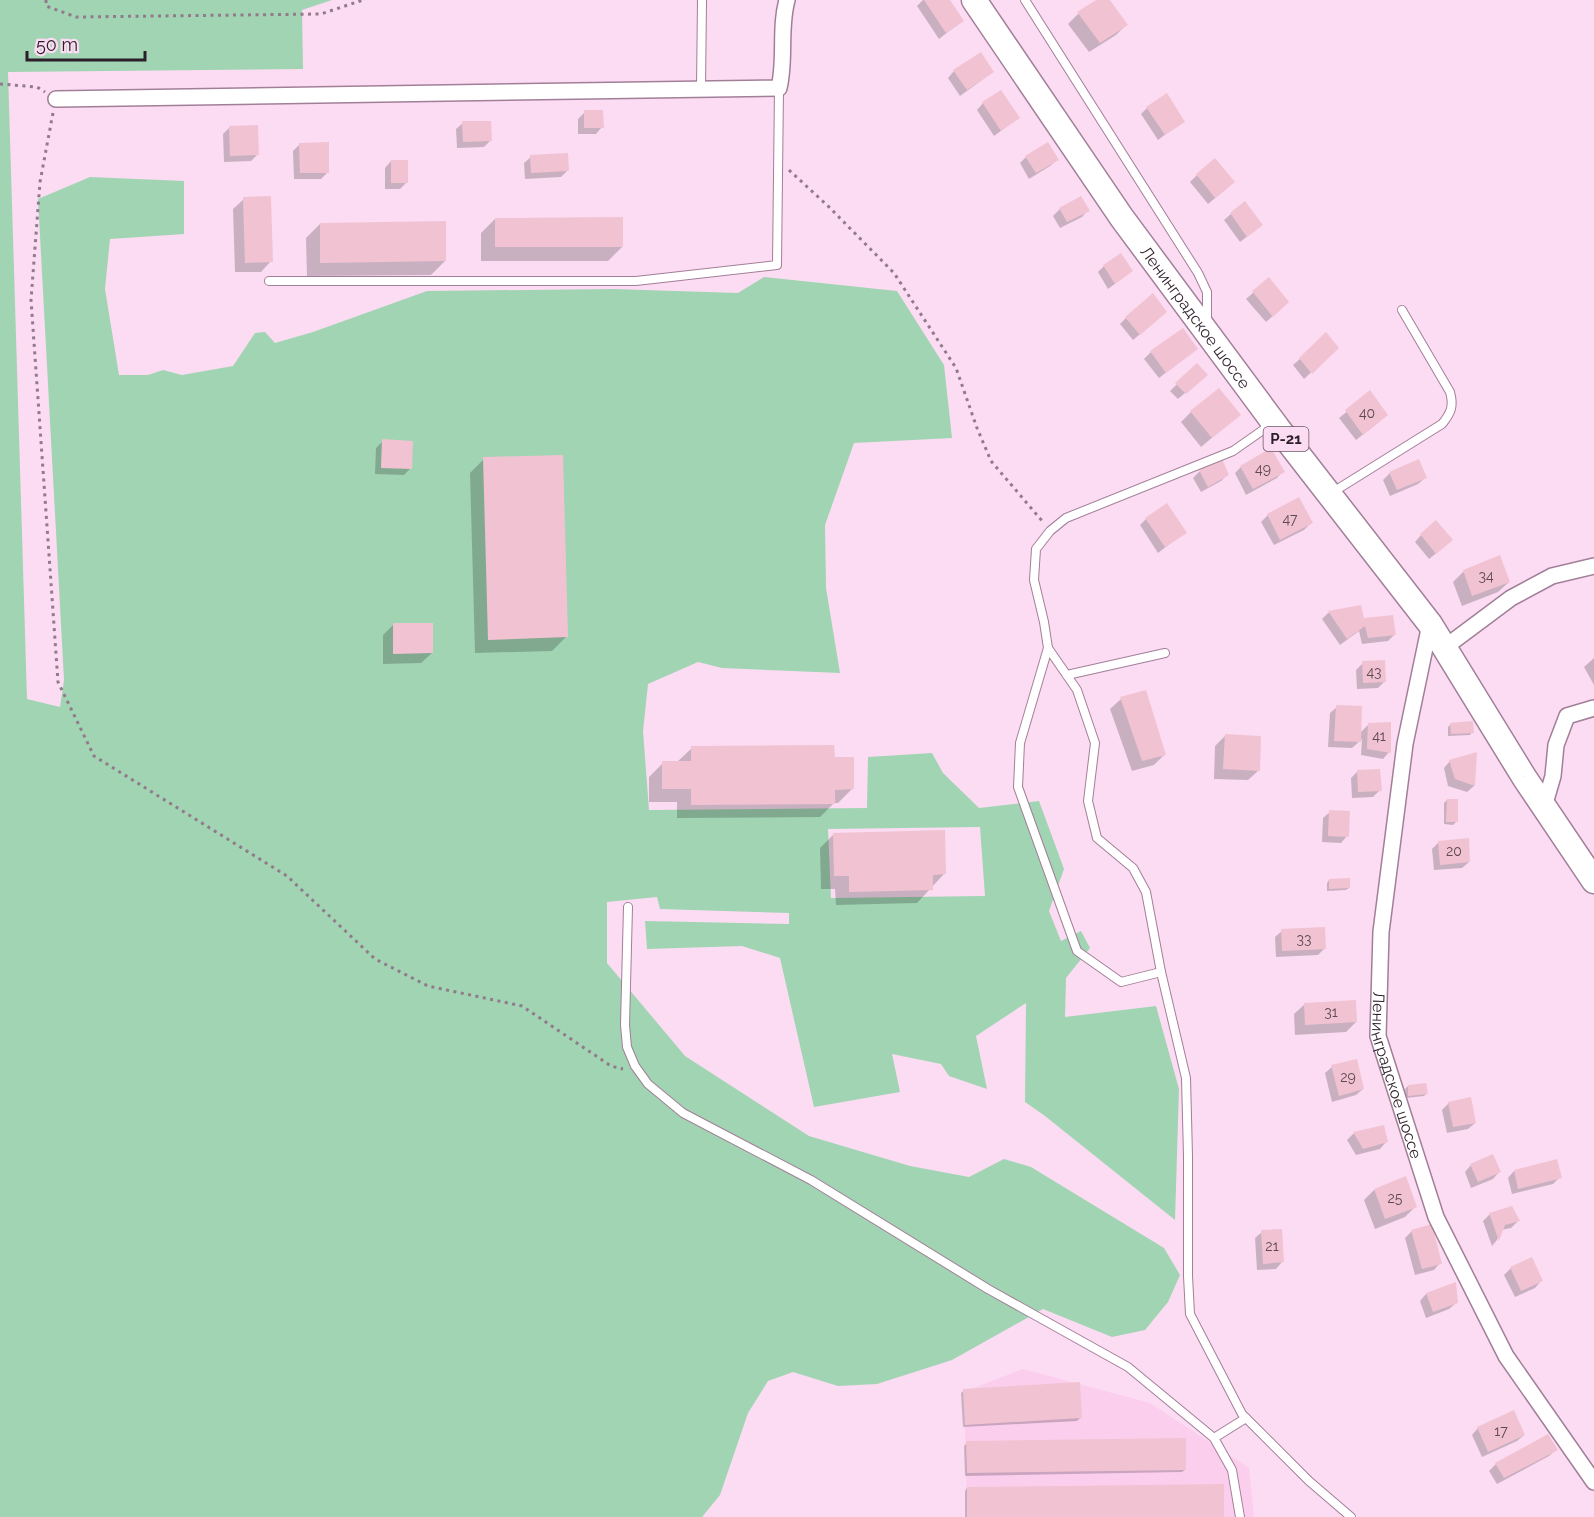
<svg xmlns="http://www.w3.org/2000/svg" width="1594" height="1517" viewBox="0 0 1594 1517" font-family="Raleway,sans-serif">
  <rect width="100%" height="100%" fill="#fcdcf2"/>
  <!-- built -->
  <polygon fill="#fcceee" points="1023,1369 1150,1403 1249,1468 1254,1517 967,1517 965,1425 968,1390"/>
  <!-- green -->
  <path fill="#a1d4b3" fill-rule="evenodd" d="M 0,0 L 332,0 L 302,10 L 303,69 L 8,72 L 27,699 L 60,707 L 64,680 L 38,199 L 90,177 L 184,181 L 184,234 L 110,239 L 105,289 L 119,375 L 148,375 L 163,370 L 182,375 L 233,366 L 255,333 L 265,332 L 275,343 L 313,332 L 427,291 L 613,289 L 738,293 L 764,277 L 897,291 L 944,365 L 952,438 L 854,443 L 825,525 L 826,588 L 840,673 L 722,668 L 698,662 L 648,684 L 643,731 L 649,810 L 867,808 L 868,757 L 932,753 L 943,773 L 979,808 L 1039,801 L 1064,869 L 1049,911 L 1061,941 L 1081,931 L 1090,948 L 1066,978 L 1065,1017 L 1156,1006 L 1179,1089 L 1175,1220 L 1045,1116 L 1025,1102 L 1026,1003 L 976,1036 L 987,1089 L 949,1076 L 941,1064 L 892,1054 L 900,1092 L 814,1107 L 780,958 L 742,946 L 647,949 L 645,921 L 789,924 L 789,913 L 660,909 L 657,897 L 607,902 L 607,963 L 685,1056 L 809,1136 L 910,1166 L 969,1177 L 1004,1159 L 1031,1167 L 1164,1248 L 1180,1275 L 1168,1302 L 1145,1330 L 1112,1337 L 1043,1309 L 952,1360 L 877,1384 L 838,1386 L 793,1372 L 768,1381 L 748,1413 L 720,1495 L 702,1517 L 0,1517 ZM 980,827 L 985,896 L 831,898 L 828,829 Z"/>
  <!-- shadow -->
  <g fill="#0003">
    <polygon points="923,0 949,0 962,21 939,39 917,6"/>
    <polygon points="1099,0 1108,0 1126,25 1116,35 1089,52 1068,24 1078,14"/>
    <polygon points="954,71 993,72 960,96 948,78"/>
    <polygon points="983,103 1018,118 994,136 977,110"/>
    <polygon points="1147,108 1183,121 1158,140 1141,114"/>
    <polygon points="585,112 602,127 596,134 578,134 578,119"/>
    <polygon points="463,123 490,141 484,147 457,148 456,129"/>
    <polygon points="230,127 257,155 251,161 224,162 223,134"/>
    <polygon points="300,144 328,172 321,179 294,179 293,151"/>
    <polygon points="531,157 568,170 561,177 525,179 524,163"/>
    <polygon points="1026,157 1057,160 1050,166 1029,179 1020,163"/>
    <polygon points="391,161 407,182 400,189 385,189 385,168"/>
    <polygon points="1197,175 1226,189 1208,204 1190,182"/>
    <polygon points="1081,198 1088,210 1082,217 1060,228 1053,216 1060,209"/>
    <polygon points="244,199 271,261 261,272 235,272 233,209"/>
    <polygon points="1231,214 1254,231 1240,242 1224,220"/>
    <polygon points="495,219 622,247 608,261 481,261 481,233"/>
    <polygon points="320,224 445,261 431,275 307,276 306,238"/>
    <polygon points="1104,266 1124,277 1108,289 1098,272"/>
    <polygon points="1269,279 1281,309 1266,322 1246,299"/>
    <polygon points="1126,318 1159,318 1133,340 1120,324"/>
    <polygon points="1337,348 1304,379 1293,365 1300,359"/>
    <polygon points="1196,349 1159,378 1144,359 1151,352"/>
    <polygon points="1197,365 1199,381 1178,399 1170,391"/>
    <polygon points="1370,393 1380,421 1356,440 1339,418"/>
    <polygon points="1191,412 1239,415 1201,447 1181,422"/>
    <polygon points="383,441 410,469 404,475 375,474 376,448"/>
    <polygon points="484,459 566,637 552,651 475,653 470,473"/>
    <polygon points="1221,461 1227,475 1221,481 1201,492 1193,478 1199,472"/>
    <polygon points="1241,467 1283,471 1277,478 1246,495 1235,473"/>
    <polygon points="1390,473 1425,478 1418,484 1390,496 1383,480"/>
    <polygon points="1268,515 1311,523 1304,530 1274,545 1261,522"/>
    <polygon points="1146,519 1185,532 1158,553 1140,525"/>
    <polygon points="1421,535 1444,547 1429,559 1415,542"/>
    <polygon points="1499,557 1509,582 1498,592 1462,606 1453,582 1463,572"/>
    <polygon points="1360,607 1363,620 1395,634 1388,641 1362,644 1359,631 1340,645 1322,619 1328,613"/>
    <polygon points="394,624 432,653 421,663 383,664 383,635"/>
    <polygon points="1594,658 1594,685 1584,667"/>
    <polygon points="1363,663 1385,681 1378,688 1357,689 1356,670"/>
    <polygon points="1121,699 1164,755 1154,765 1132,771 1110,709"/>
    <polygon points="1337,707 1359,734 1369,724 1389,752 1383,759 1361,755 1362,739 1352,748 1328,747 1330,713"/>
    <polygon points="1451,724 1472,732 1470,735 1448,736 1448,727"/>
    <polygon points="1225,736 1259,770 1248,780 1214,779 1215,746"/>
    <polygon points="692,748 833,759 852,789 838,803 834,803 820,817 677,818 677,802 649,802 649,777 663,763 677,762"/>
    <polygon points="1475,754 1474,786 1467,792 1448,786 1444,768 1450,761"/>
    <polygon points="1358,771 1380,790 1373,797 1352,798 1351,778"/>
    <polygon points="1447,800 1456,822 1453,825 1444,824 1444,803"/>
    <polygon points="1330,812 1347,836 1341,843 1322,842 1323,818"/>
    <polygon points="834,834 944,874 917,903 836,905 835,889 821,889 820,848"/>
    <polygon points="1439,842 1469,862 1462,868 1434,870 1432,849"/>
    <polygon points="1329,880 1349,888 1346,890 1327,891 1327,883"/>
    <polygon points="1282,931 1325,948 1318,955 1276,957 1275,937"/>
    <polygon points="1305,1004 1356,1022 1346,1032 1295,1035 1294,1014"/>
    <polygon points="1332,1067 1363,1089 1356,1095 1332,1102 1325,1073"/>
    <polygon points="1408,1086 1427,1093 1424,1096 1406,1098 1405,1089"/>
    <polygon points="1449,1103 1475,1123 1468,1129 1447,1133 1442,1110"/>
    <polygon points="1383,1127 1386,1142 1380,1149 1356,1155 1347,1140 1353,1134"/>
    <polygon points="1471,1165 1499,1172 1493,1179 1471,1188 1465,1172"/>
    <polygon points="1514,1171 1560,1177 1553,1184 1512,1194 1508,1178"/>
    <polygon points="1374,1190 1415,1207 1405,1217 1375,1229 1364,1200"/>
    <polygon points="1490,1214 1518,1221 1511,1228 1501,1230 1497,1240 1492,1246 1483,1221"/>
    <polygon points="1412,1231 1440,1263 1434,1270 1415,1275 1405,1238"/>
    <polygon points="1262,1232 1282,1262 1276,1269 1257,1270 1255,1238"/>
    <polygon points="1511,1268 1541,1281 1535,1288 1515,1297 1504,1275"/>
    <polygon points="1426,1294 1456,1303 1449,1309 1426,1318 1420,1301"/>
    <polygon points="964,1390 1080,1418 1077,1421 963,1427 961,1393"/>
    <polygon points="1478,1428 1524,1435 1517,1441 1482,1457 1472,1435"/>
    <polygon points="1548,1436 1556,1450 1549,1456 1497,1484 1489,1471 1496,1464"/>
    <polygon points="967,1443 1185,1470 1182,1472 965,1476 964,1446"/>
    <polygon points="967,1488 1222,1517 965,1517 965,1491"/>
  </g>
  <!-- building -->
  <g fill="#f1c3d2">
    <polygon points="924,0 950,0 964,21 946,33"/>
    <polygon points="1096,0 1110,0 1128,25 1100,43 1077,12"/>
    <polygon points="981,52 994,72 967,90 953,70"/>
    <polygon points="1001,90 1020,118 1001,131 982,102"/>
    <polygon points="1167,93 1185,122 1165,135 1146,107"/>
    <polygon points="584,110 603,110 604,128 584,128"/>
    <polygon points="462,121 491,121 492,141 463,142"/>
    <polygon points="258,125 259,155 230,156 229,126"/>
    <polygon points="329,142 329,173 300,173 299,143"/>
    <polygon points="1048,142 1059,160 1036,173 1025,156"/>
    <polygon points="568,153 569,171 531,173 530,155"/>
    <polygon points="1215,158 1235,182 1215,198 1196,174"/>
    <rect x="391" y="160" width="17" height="23"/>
    <polygon points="271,196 273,262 245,263 243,197"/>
    <polygon points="1081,196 1090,211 1067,222 1059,208"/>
    <polygon points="1245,201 1263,225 1247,237 1230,213"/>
    <polygon points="623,217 623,247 495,247 495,218"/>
    <polygon points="446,221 446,261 320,263 320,223"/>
    <polygon points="1121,253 1133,271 1115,284 1103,265"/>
    <polygon points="1269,277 1289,302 1273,317 1252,291"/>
    <polygon points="1153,293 1167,312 1140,335 1125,317"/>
    <polygon points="1183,328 1198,349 1166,373 1150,351"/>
    <polygon points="1326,332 1339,348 1312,374 1299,358"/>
    <polygon points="1197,363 1208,375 1186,394 1175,383"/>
    <polygon points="1219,388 1241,415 1212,438 1190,411"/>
    <polygon points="1370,390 1388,415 1363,435 1345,410"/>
    <polygon points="382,439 413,441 412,469 381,468"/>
    <polygon points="1271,448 1285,472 1253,489 1240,466"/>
    <polygon points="563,455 568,637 488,640 483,457"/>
    <polygon points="1222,459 1229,475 1208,487 1199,470"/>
    <polygon points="1419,459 1427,478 1397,490 1389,472"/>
    <polygon points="1299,497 1313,523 1280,540 1267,514"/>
    <polygon points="1167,503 1187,533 1165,547 1145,518"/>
    <polygon points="1436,520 1453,540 1436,554 1420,534"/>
    <polygon points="1500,555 1510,582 1472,596 1463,570"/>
    <polygon points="1361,605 1364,618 1393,615 1396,635 1368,638 1365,626 1347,639 1328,611"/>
    <polygon points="393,623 433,623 433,653 393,654"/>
    <polygon points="1385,660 1386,682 1363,683 1362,661"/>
    <polygon points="1146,690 1166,755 1142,761 1120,697"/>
    <polygon points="1336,705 1362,706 1361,742 1334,741"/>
    <polygon points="1473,721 1474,733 1451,734 1450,723"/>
    <polygon points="1391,722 1391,753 1367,749 1368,723"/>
    <polygon points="1225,734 1261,736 1260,771 1223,769"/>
    <polygon points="834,745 835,757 854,757 854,789 835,790 835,804 691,805 691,789 662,789 662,761 691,761 691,746"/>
    <polygon points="1477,752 1475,786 1455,779 1449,760"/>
    <polygon points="1380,769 1382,791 1358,792 1357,770"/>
    <polygon points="1447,799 1458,799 1458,822 1446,822"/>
    <polygon points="1329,810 1350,811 1349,837 1328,836"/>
    <polygon points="945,830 946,874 933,875 933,890 849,892 849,876 834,876 833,833"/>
    <polygon points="1469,838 1470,862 1440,865 1438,841"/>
    <polygon points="1350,878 1350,888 1329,889 1329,879"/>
    <polygon points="1325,927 1326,949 1282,951 1281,929"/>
    <polygon points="1356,1000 1357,1022 1305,1025 1304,1003"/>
    <polygon points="1357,1059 1364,1089 1339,1096 1331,1065"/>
    <polygon points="1426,1083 1428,1094 1408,1096 1408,1085"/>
    <polygon points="1471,1097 1476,1123 1453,1127 1448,1102"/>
    <polygon points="1384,1125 1388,1142 1363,1149 1353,1132"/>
    <polygon points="1493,1154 1501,1172 1478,1182 1470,1164"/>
    <polygon points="1557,1159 1562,1178 1518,1189 1514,1170"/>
    <polygon points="1406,1176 1417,1207 1385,1219 1374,1189"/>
    <polygon points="1512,1206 1520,1221 1505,1225 1499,1241 1489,1213"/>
    <polygon points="1432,1224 1442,1264 1422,1269 1411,1230"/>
    <polygon points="1282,1229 1284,1262 1263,1264 1261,1230"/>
    <polygon points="1532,1257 1543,1281 1521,1291 1510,1267"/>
    <polygon points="1456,1282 1458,1303 1433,1312 1426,1293"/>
    <polygon points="1080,1382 1082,1418 965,1425 963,1389"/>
    <polygon points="1514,1410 1525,1435 1488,1452 1477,1427"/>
    <polygon points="1548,1434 1558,1450 1504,1478 1495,1463"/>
    <polygon points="1186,1438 1186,1470 967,1473 966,1441"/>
    <polygon points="1224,1484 1224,1517 967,1517 967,1487"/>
  </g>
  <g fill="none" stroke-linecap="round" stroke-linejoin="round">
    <!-- service casing -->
    <g stroke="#a27f98" stroke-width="10">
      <g id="service">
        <polyline points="1025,0 1198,273 1207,292 1207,321"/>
        <polyline points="701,89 702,0"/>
        <polyline points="269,281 636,281 777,265 779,88"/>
        <polyline points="1270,425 1233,451 1066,518 1050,531 1036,549 1034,580 1044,622 1048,648 1020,743 1018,787 1077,951 1121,982 1161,972 1186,1078 1188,1156 1188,1276 1190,1314 1242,1414 1309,1481 1351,1517"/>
        <path d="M 1333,492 L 1442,424 C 1451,413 1454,406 1450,392 L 1402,310"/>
        <polyline points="1048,648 1077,690 1095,743 1088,801 1097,838 1133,868 1146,892 1161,972"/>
        <polyline points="1067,675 1165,653"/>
        <polyline points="628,907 625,1025 627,1047 635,1066 648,1084 683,1113 811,1180 988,1289 1128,1367 1214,1438 1246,1418"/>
        <polyline points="1214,1438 1232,1470 1240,1517"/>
      </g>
    </g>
    <!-- minor casing -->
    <g stroke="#a27f98" stroke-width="18">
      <g id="minor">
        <path d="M 56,99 L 779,88 C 786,59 779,29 787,0"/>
        <path id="s1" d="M 1430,624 L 1405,744 L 1381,932 L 1378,1036 L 1436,1217 L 1506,1356 L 1594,1482"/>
        <polyline points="1444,648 1511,598 1552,576 1594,566"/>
        <polyline points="1544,807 1553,776 1556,745 1567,716 1594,708"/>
      </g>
    </g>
    <!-- primary casing -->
    <g stroke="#a27f98" stroke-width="27">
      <g id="primary">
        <path id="s2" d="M 974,0 L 1122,218 L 1277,427 L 1430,624 L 1524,777 L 1594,881"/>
      </g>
    </g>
    <!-- path -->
    <g stroke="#917a8b" stroke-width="3" stroke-dasharray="3 4.5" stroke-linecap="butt">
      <polyline points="46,0 46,6 76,17 321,14 363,0"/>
      <polyline points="0,84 37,87 45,92"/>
      <polyline points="53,113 40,182 31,300 58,682 94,756 287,876 375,959 428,986 522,1006 611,1066 623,1069"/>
      <polyline points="789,170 829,207 894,273 956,368 977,428 991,461 1043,522"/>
    </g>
    <!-- service -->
    <use href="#service" stroke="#fff" stroke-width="8"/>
    <!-- minor -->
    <use href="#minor" stroke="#fff" stroke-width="15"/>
    <!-- primary -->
    <use href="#primary" stroke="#fff" stroke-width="24"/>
  </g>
  <g text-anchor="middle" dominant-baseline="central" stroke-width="4.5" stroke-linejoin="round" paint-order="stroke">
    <!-- number labels -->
    <g font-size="14" fill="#5e4854">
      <text x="1367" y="413">40</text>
      <text x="1263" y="469">49</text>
      <text x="1290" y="519">47</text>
      <text x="1486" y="576">34</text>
      <text x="1374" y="672">43</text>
      <text x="1379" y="736">41</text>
      <text x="1454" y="851">20</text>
      <text x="1304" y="939">33</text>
      <text x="1331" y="1012">31</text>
      <text x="1348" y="1077">29</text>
      <text x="1395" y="1198">25</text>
      <text x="1272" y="1246">21</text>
      <text x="1501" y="1431">17</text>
    </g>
    <!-- shield labels -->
    <rect fill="#fcdcf2" stroke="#6b5866" stroke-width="1.5" x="1263.5" y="427" width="45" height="24" rx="4.5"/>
    <g font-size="15" font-weight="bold" fill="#2d1f2a">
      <text x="1286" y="439">Р-21</text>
    </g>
    <!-- street labels -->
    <g font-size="16" fill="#2d1f2a" stroke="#fcdcf2">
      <text stroke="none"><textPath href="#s2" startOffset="387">Ленинградское шоссе</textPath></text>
      <text stroke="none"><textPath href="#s1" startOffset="458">Ленинградское шоссе</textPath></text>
    </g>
  </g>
  <!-- scale -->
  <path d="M27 51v9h118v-9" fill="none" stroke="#2d1f2a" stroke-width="3"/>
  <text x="36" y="51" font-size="18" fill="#2d1f2a" stroke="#fcdcf2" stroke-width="4.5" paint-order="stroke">50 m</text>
</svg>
